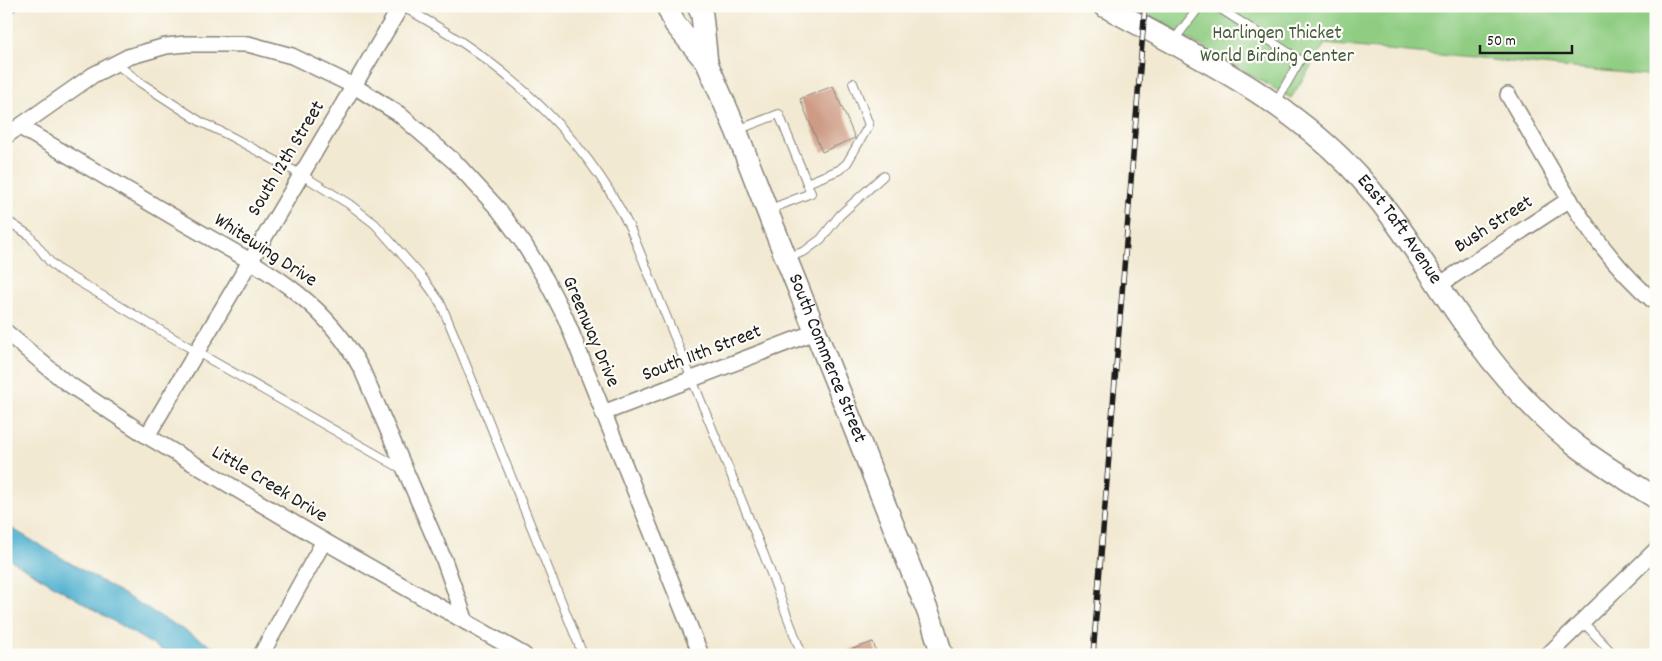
<svg xmlns="http://www.w3.org/2000/svg" width="1662" height="661" viewBox="0 0 1662 661" font-family="Dekko,sans-serif">
  <rect width="100%" height="100%" fill="#fdfcf7"/>
  <filter id="ink" filterUnits="userSpaceOnUse"><feTurbulence type="fractalNoise" baseFrequency=".02" numOctaves="2"/><feDisplacementMap in="SourceGraphic" scale="10" xChannelSelector="R" yChannelSelector="G"/><feConvolveMatrix kernelMatrix="1 2 1 2 8 2 1 2 1" color-interpolation-filters="sRGB"/></filter>
  <filter id="wash" filterUnits="userSpaceOnUse"><feTurbulence type="fractalNoise" baseFrequency=".0096" numOctaves="4" result="noise"/><feDisplacementMap in="SourceGraphic" scale="20" xChannelSelector="R" yChannelSelector="G"/><feGaussianBlur stdDeviation="1.12" result="paint"/><feColorMatrix in="noise" values="0 0 0 0 0 0 0 0 0 0 0 0 0 0 0 0 0 1.4 0 .05"/><feComposite in="paint" operator="in"/></filter>
  <g filter="url(#wash)">
    <rect width="100%" height="100%" fill="#f2e9d2"/>
    <!-- green -->
    <polygon fill="#90cd83" stroke="#567450" points="1151,6 1656,6 1656,76 1325,44 1291,98 1189,39 1150,20"/>
    <!-- water -->
    <polygon fill="#50b1cf" stroke="#366676" points="6,525 226,655 170,655 6,557"/>
    <g id="blocks">
      <!-- building -->
      <g fill="#ce9b85">
        <polygon points="833,86 855,138 822,152 800,99"/>
        <polygon points="873,642 877,655 841,655 841,653"/>
      </g>
    </g>
  </g>
  <g filter="url(#ink)">
    <use href="#blocks" fill-opacity="0" stroke="#878277" stroke-width="1"/>
    <g fill="none" stroke-linecap="round" stroke-linejoin="round">
      <!-- lane casing -->
      <g stroke="#878277" stroke-width="10">
        <g id="lane">
          <path d="M 401,6 C 496,56 582,130 630,228 L 764,555 L 802,655"/>
          <polyline points="1216,6 1300,60 1276,102"/>
          <polyline points="6,11 13,6"/>
          <polyline points="1174,40 1200,6"/>
          <polyline points="115,63 141,83 201,122 230,136 302,175 349,204 375,224 422,277 440,302 452,330 583,655"/>
          <polyline points="737,130 779,114 811,193 768,210"/>
          <polyline points="807,183 839,170 847,163 869,125 853,83"/>
          <polyline points="6,220 29,235 50,262 59,270 197,352 402,469"/>
          <polyline points="787,258 805,251 821,239 840,215 883,176"/>
          <polyline points="1582,621 1614,655"/>
        </g>
      </g>
      <!-- street casing -->
      <g stroke="#878277" stroke-width="18">
        <g id="street">
          <path d="M 1508,95 C 1551,167 1590,248 1656,303"/>
          <path d="M 20,127 C 72,158 125,188 177,219 C 251,263 320,291 362,370 L 444,560 L 466,622"/>
          <polyline points="6,136 93,75 128,57 166,46 186,44 248,44 292,56 354,86 399,114 456,163 499,210 524,244 546,280 565,317 701,655"/>
          <polyline points="1439,285 1570,199"/>
          <polyline points="6,332 64,381 147,436 324,541 524,655"/>
          <polyline points="603,413 815,332"/>
          <polyline points="147,436 401,6"/>
          <polyline points="261,655 324,541"/>
          <polyline points="1548,655 1656,550"/>
        </g>
      </g>
      <!-- secondary casing -->
      <g stroke="#878277" stroke-width="24">
        <g id="secondary">
          <path id="s1" d="M 667,6 L 675,24 L 707,63 L 736,130 L 770,218 L 932,622 L 942,655"/>
          <polyline points="698,6 702,15 707,63"/>
          <path id="s2" d="M 1104,6 C 1190,52 1281,96 1349,166 C 1399,217 1432,280 1474,337 C 1503,377 1538,416 1577,446 C 1602,465 1629,481 1656,498"/>
        </g>
      </g>
      <!-- lane -->
      <use href="#lane" stroke="#fff" stroke-width="8"/>
      <!-- street -->
      <use href="#street" stroke="#fff" stroke-width="15"/>
      <!-- secondary -->
      <use href="#secondary" stroke="#fff" stroke-width="21"/>
      <!-- rail casing -->
      <g stroke="#1c1c1c" stroke-width="5.5">
        <polyline id="rail" points="1093,655 1145,6"/>
      </g>
      <!-- rail -->
      <use href="#rail" stroke="#fdfcf7" stroke-width="4" stroke-dasharray="11" stroke-linecap="butt"/>
    </g>
  </g>
  <g text-anchor="middle" dominant-baseline="central" stroke-width="4.5" stroke-linejoin="round" paint-order="stroke">
    <!-- park labels -->
    <g font-size="20" fill="#455a40" stroke="#fdfcf7">
      <text x="1277" y="34">Harlingen Thicket<tspan x="1277" dy="23">World Birding Center</tspan></text>
    </g>
    <!-- street labels -->
    <g font-size="20" fill="#1c1c1c" stroke="#fdfcf7">
      <text transform="translate(287 159) rotate(-59)">South 12th Street</text>
      <text transform="translate(1494 225) rotate(-33)">Bush Street</text>
      <text stroke="none"><textPath href="#s2" startOffset="375">East Taft Avenue</textPath></text>
      <text transform="translate(265 251) rotate(33)">Whitewing Drive</text>
      <text transform="translate(590 332) rotate(67)">Greenway Drive</text>
      <text transform="translate(702 354) rotate(-21)">South 11th Street</text>
      <text stroke="none"><textPath href="#s1" startOffset="389">South Commerce Street</textPath></text>
      <text transform="translate(269 485) rotate(31)">Little Creek Drive</text>
    </g>
  </g>
  <!-- margin -->
  <rect width="1662" height="661" fill="none" stroke="#fdfcf7" stroke-width="25"/>
  <!-- scale -->
  <path d="M1480 45v8h92v-8" fill="none" stroke="#1c1c1c" stroke-width="2.5"/>
  <text x="1487" y="45" font-size="15" fill="#1c1c1c" stroke="#fdfcf7" stroke-width="4" paint-order="stroke">50 m</text>
</svg>
